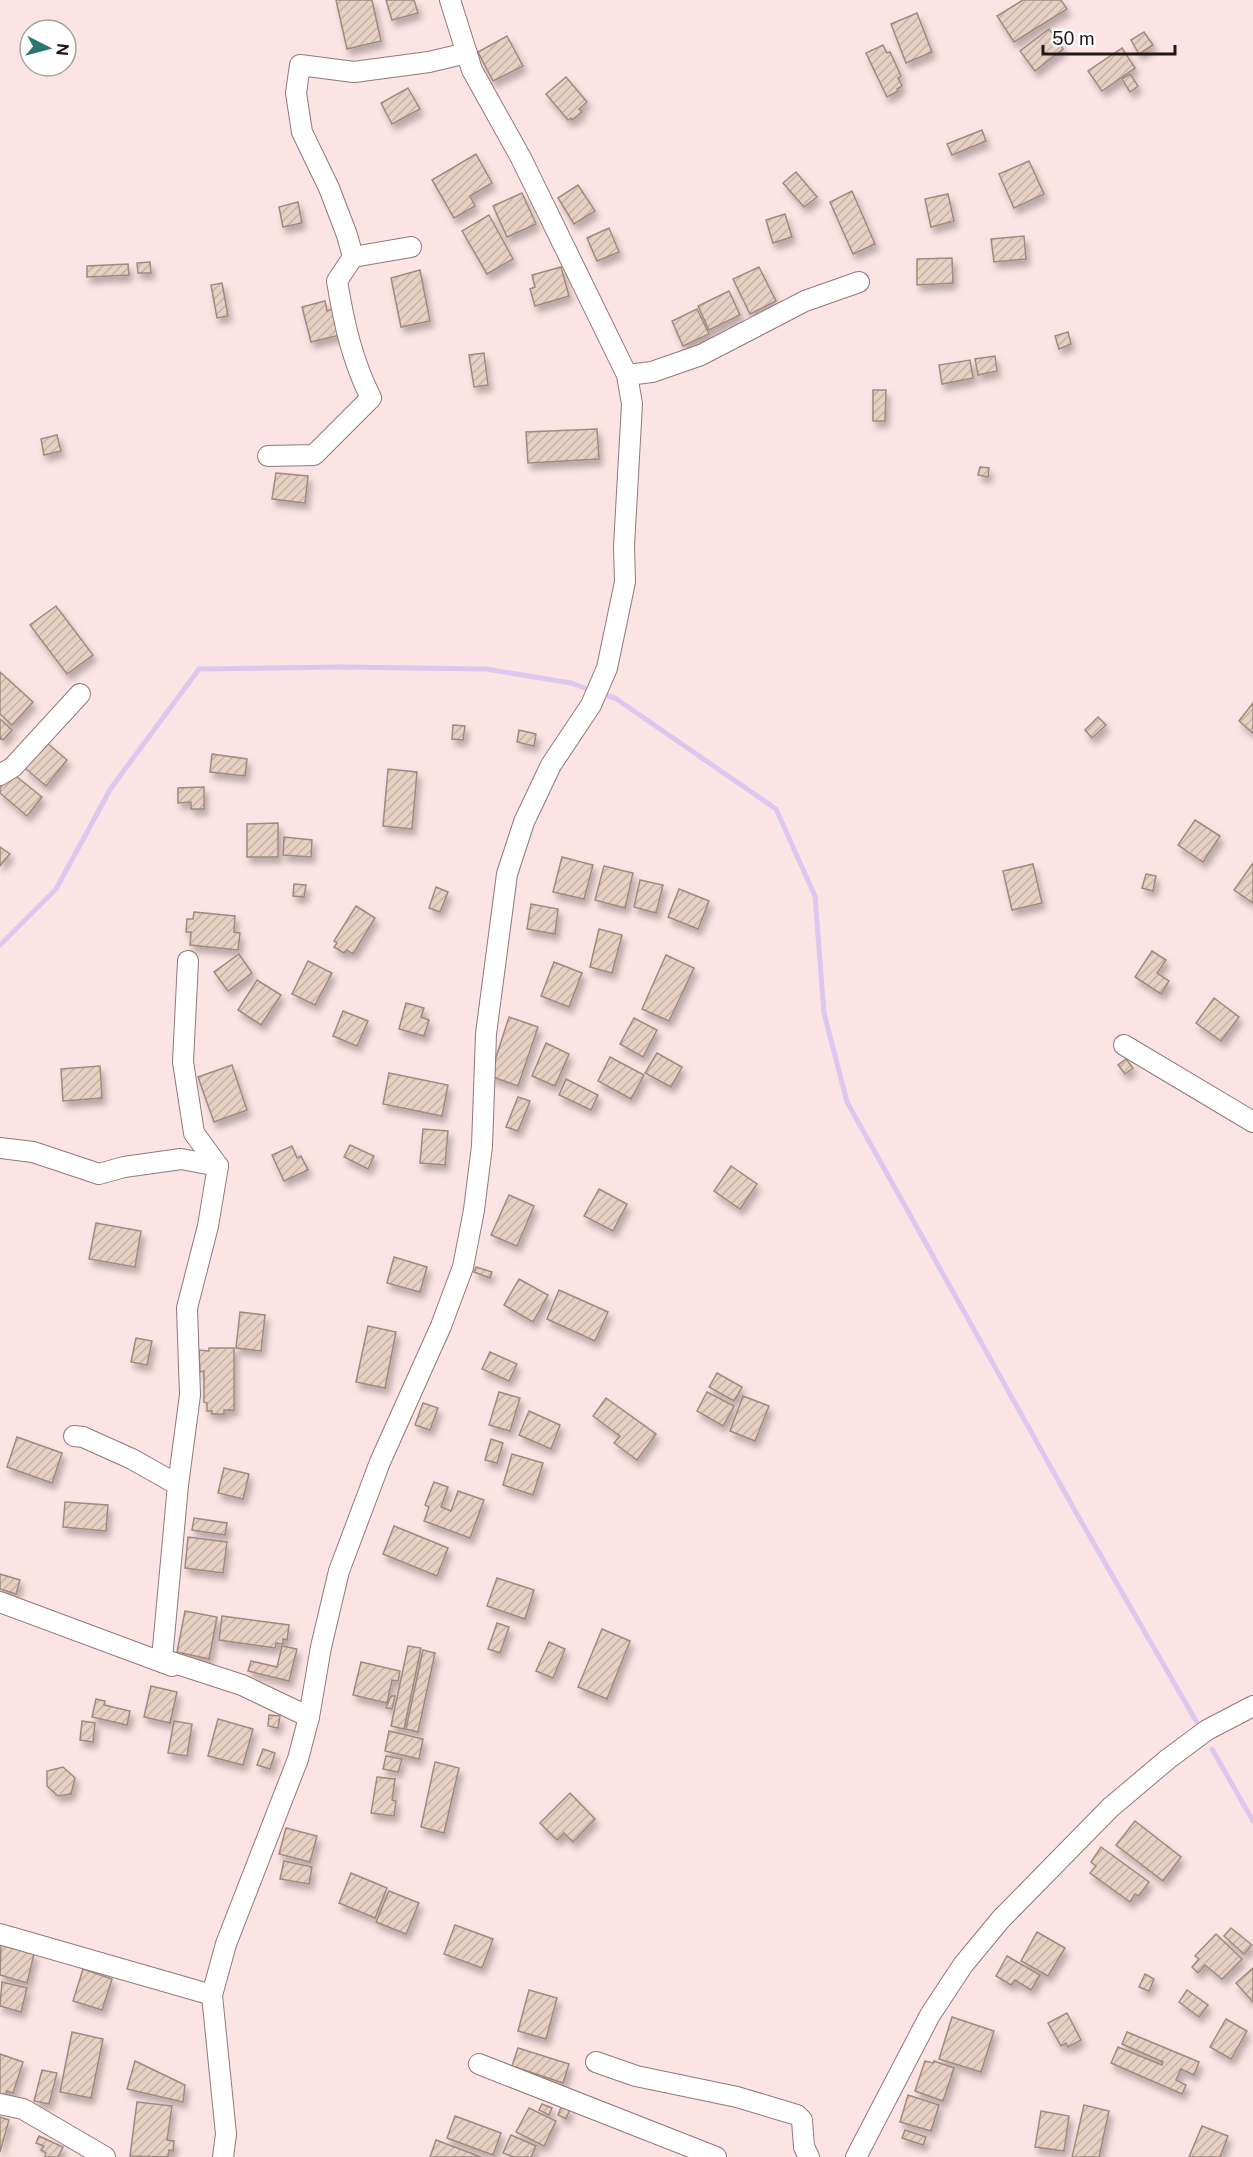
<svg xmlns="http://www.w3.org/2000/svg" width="1253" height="2157" viewBox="0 0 1253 2157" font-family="'Public Sans',sans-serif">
  <defs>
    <pattern id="building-hatch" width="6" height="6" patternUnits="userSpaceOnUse" patternTransform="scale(1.5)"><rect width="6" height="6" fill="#e7d0c2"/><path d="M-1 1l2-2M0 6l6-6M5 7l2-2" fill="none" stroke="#c6b2a6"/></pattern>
    <filter id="shadow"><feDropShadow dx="3.5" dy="6" stdDeviation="3" flood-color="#0004"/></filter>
  </defs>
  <rect width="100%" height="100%" fill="#fce4e4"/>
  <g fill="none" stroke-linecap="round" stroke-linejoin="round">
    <!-- stream -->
    <g stroke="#ddc7ef" stroke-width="5">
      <polyline points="602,694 615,698 776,809 815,896 824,1013 847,1102 1078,1516 1196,1721"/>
      <polyline points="0,945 56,889 111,788 199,669 341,667 486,669 571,683 593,691"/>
      <polyline points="1212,1749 1253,1821"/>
    </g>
  </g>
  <!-- building -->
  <g fill="url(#building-hatch)" stroke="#a08a7d" stroke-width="1.5" filter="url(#shadow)">
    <polygon points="336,0 372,0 381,41 347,49"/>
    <polygon points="386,0 414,0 418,13 392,20"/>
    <polygon points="1023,0 1061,0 1067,9 1014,42 997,16"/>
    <polygon points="917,13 932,52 906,63 891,24"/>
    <polygon points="1049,29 1063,49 1035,71 1020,51"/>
    <polygon points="1144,32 1153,45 1139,54 1131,40"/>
    <polygon points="507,36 523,66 493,81 478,52"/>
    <polygon points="883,45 887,53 890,52 901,76 898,78 902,86 897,89 898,91 887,97 866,53"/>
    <polygon points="1122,48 1135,68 1102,91 1088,71"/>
    <polygon points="1130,74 1138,86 1130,92 1122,79"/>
    <polygon points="566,77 587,102 579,109 582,112 572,120 571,118 568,120 546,94"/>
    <polygon points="408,88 420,109 392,124 381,103"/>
    <polygon points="982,130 986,141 952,155 947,144"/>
    <polygon points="476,154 492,183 470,196 475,206 454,218 432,180"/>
    <polygon points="1029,161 1044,194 1014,208 999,174"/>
    <polygon points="796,172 817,197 804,207 783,183"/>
    <polygon points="578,185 595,211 574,224 558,198"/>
    <polygon points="852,191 875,244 853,254 830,202"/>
    <polygon points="522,193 536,224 507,237 493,206"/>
    <polygon points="948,194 954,221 931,227 925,199"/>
    <polygon points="298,202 302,223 283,227 279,207"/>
    <polygon points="785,214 792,237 773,243 766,220"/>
    <polygon points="489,215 513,259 487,274 462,231"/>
    <polygon points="609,228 619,252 597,261 587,238"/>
    <polygon points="1024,236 1026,259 994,262 991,239"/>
    <polygon points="952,258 953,283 917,285 917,259"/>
    <polygon points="150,262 151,273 138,273 137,263"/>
    <polygon points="128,264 129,275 87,277 87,266"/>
    <polygon points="561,267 569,296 535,306 530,289 535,287 532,275"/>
    <polygon points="759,267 776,301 750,314 733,279"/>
    <polygon points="420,270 430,321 401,327 391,278"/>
    <polygon points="222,283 228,316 217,318 211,285"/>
    <polygon points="729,291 740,315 709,330 698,306"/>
    <polygon points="325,301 327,311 333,309 340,335 311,342 302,307"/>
    <polygon points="697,309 709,334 683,346 672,321"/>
    <polygon points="1068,332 1071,344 1059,349 1055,336"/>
    <polygon points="484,353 488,385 474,387 469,355"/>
    <polygon points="995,356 997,371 978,375 975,359"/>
    <polygon points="970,360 973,378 942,384 939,365"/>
    <polygon points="873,390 886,390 885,421 873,421"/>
    <polygon points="597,429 599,459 528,463 526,432"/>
    <polygon points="57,435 61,451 44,455 41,439"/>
    <polygon points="980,467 989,468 988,477 978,475"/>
    <polygon points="276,473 308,476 305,503 272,499"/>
    <polygon points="56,606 93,655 67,674 30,625"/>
    <polygon points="0,672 33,702 12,725 0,714"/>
    <polygon points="1253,703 1253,733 1239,721"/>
    <polygon points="1098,717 1106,725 1092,738 1085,730"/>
    <polygon points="0,719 12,730 3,740 1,738 0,740"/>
    <polygon points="453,725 465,726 463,740 452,739"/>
    <polygon points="519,730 536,734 534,746 517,742"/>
    <polygon points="46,742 67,760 46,786 25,768"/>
    <polygon points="212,754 247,759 245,776 210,772"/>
    <polygon points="388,769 417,772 412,829 383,826"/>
    <polygon points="12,773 42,797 27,816 0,793 0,788"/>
    <polygon points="204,787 204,809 191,809 191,802 178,803 178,788"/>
    <polygon points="1195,820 1220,836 1203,862 1178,845"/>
    <polygon points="278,823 278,857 247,857 247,824"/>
    <polygon points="284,837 312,840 311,857 283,855"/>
    <polygon points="0,847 10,854 0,866"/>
    <polygon points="562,857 593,865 584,899 553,892"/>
    <polygon points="1253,863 1253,903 1234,890"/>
    <polygon points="1033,864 1042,903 1012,910 1003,871"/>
    <polygon points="604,866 633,873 625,908 595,900"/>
    <polygon points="1146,874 1156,876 1153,891 1142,888"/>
    <polygon points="640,880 663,885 656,913 634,907"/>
    <polygon points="294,884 306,885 304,897 293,896"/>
    <polygon points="436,887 448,892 440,912 429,908"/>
    <polygon points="679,889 709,901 698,929 668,917"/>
    <polygon points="531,904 558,909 555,934 527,929"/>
    <polygon points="356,906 375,918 353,954 347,950 344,953 334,947 337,943 334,941"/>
    <polygon points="194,912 235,916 234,932 240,933 238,950 190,945 191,932 186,932 187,919 193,919"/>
    <polygon points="599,929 622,935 612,973 590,967"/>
    <polygon points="1152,951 1166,960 1157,973 1169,981 1161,994 1135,977"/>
    <polygon points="239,954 252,973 228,991 214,972"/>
    <polygon points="666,955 694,968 669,1021 642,1009"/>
    <polygon points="308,961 332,973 315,1005 292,994"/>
    <polygon points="554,962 582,973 569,1007 541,996"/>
    <polygon points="257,980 281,995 261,1025 238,1010"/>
    <polygon points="1214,998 1239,1017 1221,1041 1196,1023"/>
    <polygon points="406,1003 424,1008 421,1017 429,1020 424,1036 399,1029"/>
    <polygon points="343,1011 368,1021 357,1046 333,1036"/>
    <polygon points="509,1017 538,1027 518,1086 490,1076"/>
    <polygon points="634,1018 657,1030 643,1057 620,1044"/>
    <polygon points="546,1043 569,1054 555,1086 532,1076"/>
    <polygon points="657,1053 682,1067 671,1087 645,1073"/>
    <polygon points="610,1057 644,1075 631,1099 598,1081"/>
    <polygon points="1126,1059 1133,1068 1125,1074 1118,1065"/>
    <polygon points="232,1065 247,1110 214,1122 198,1077"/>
    <polygon points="100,1066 102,1098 63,1101 61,1069"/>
    <polygon points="389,1073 448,1085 442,1116 383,1104"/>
    <polygon points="566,1079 598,1095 591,1110 559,1095"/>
    <polygon points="518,1097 530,1101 518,1131 506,1127"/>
    <polygon points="423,1129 448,1131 445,1165 420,1163"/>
    <polygon points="350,1145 374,1156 368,1169 344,1157"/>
    <polygon points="292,1146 297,1158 301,1156 308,1170 284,1181 272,1155"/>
    <polygon points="731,1166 757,1184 740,1209 714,1191"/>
    <polygon points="599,1189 627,1204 613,1231 584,1216"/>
    <polygon points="509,1195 534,1206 517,1246 491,1235"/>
    <polygon points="96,1223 141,1231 135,1267 89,1259"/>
    <polygon points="394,1257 427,1267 420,1292 387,1283"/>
    <polygon points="476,1267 492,1272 490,1278 474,1272"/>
    <polygon points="519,1279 548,1295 533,1322 504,1305"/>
    <polygon points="559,1290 608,1312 595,1341 547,1319"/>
    <polygon points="240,1312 265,1315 261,1351 236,1348"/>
    <polygon points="368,1326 396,1332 385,1388 356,1382"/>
    <polygon points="136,1338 152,1341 147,1365 131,1362"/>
    <polygon points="209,1348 234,1348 234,1410 224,1410 224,1414 212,1414 212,1411 207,1411 207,1403 204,1402 204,1371 200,1372 199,1350 209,1351"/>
    <polygon points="490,1352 517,1364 509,1381 482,1369"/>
    <polygon points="717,1373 742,1387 734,1401 709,1387"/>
    <polygon points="499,1392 520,1398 510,1431 489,1425"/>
    <polygon points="707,1392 734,1406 723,1426 697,1411"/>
    <polygon points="743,1396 769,1406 755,1441 730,1431"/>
    <polygon points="606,1398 656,1434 637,1460 614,1443 620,1436 593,1416"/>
    <polygon points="423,1403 438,1408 430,1430 415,1425"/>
    <polygon points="529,1411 560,1425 551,1449 519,1435"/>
    <polygon points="17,1437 62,1453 52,1483 7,1467"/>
    <polygon points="491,1439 503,1443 497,1463 485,1460"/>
    <polygon points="512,1454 543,1463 533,1495 503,1485"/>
    <polygon points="224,1468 249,1474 243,1499 218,1493"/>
    <polygon points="434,1482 448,1487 441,1507 451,1511 458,1491 484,1500 470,1538 424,1521 429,1507 425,1505"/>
    <polygon points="65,1502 108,1505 106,1531 63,1527"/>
    <polygon points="194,1518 227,1523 225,1535 192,1530"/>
    <polygon points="394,1526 448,1548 437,1576 383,1554"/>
    <polygon points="188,1537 227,1542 223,1573 185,1568"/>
    <polygon points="0,1574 20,1580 16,1594 0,1589"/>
    <polygon points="497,1578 534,1590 525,1619 487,1606"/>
    <polygon points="185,1611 217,1617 209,1659 177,1652"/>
    <polygon points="222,1616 289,1625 287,1640 283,1639 283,1644 276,1643 275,1648 219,1640"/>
    <polygon points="497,1623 509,1627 500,1653 488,1649"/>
    <polygon points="602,1629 630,1641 607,1699 578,1687"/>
    <polygon points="549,1642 565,1649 553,1678 536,1671"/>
    <polygon points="282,1646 297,1649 289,1681 248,1671 251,1661 277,1667"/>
    <polygon points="408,1646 421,1648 404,1729 391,1726"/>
    <polygon points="423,1650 435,1653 418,1732 406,1729"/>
    <polygon points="361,1662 400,1671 398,1681 392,1680 387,1703 353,1695"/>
    <polygon points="151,1686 177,1692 170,1723 144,1717"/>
    <polygon points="391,1696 395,1696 392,1709 386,1708"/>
    <polygon points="96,1699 105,1701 104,1705 130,1711 127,1725 92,1717"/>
    <polygon points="269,1715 280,1716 278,1728 268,1726"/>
    <polygon points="218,1719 253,1729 243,1765 208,1756"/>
    <polygon points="82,1721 95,1723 93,1742 80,1740"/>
    <polygon points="174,1721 192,1724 187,1756 168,1753"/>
    <polygon points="389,1731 423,1739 419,1759 385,1751"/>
    <polygon points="263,1749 275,1753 270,1769 257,1765"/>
    <polygon points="386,1756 402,1759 398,1772 383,1769"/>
    <polygon points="435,1762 459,1768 444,1833 421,1827"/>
    <polygon points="63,1767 75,1778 71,1794 58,1796 47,1786 47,1771"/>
    <polygon points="377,1777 395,1779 392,1800 396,1801 394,1816 371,1813"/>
    <polygon points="570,1793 595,1819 573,1842 564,1833 557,1840 540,1823"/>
    <polygon points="1135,1821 1181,1857 1163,1881 1116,1845"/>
    <polygon points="286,1828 317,1836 310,1862 279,1854"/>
    <polygon points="1101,1847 1149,1882 1139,1896 1135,1894 1130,1902 1090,1873 1096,1866 1091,1862"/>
    <polygon points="284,1861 312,1867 309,1884 280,1879"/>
    <polygon points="351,1873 387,1888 375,1918 339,1903"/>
    <polygon points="389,1891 419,1903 406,1934 376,1922"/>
    <polygon points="455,1925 493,1939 482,1968 444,1954"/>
    <polygon points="1231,1928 1252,1945 1244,1954 1224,1936"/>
    <polygon points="1037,1932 1065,1948 1048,1976 1021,1961"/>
    <polygon points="1216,1934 1242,1959 1222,1979 1205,1965 1198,1973 1192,1967 1199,1959 1195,1956"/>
    <polygon points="1,1945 34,1954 27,1983 0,1975"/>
    <polygon points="1007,1956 1040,1975 1031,1990 1015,1980 1011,1985 996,1976"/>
    <polygon points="1253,1968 1253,2002 1236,1983"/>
    <polygon points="83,1969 112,1979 102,2010 73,2001"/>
    <polygon points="1145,1974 1154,1979 1149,1991 1139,1987"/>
    <polygon points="2,1982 27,1988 21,2012 0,2006"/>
    <polygon points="529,1990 557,1998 546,2039 518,2031"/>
    <polygon points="1187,1990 1208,2005 1199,2017 1179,2002"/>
    <polygon points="1067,2013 1081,2040 1068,2047 1066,2043 1061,2046 1048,2023"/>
    <polygon points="952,2017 994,2031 981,2072 939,2059"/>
    <polygon points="1226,2019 1247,2031 1231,2059 1210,2047"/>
    <polygon points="72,2032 103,2039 91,2098 60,2092"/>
    <polygon points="1127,2032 1199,2062 1194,2075 1181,2069 1176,2080 1186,2085 1182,2094 1111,2063 1118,2047 1162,2065 1163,2062 1122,2044"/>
    <polygon points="518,2048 569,2064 563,2083 512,2066"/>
    <polygon points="0,2054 23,2062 13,2093 7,2091 6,2095 0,2094"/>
    <polygon points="135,2061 185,2085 183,2102 127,2089"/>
    <polygon points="925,2061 933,2063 934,2061 954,2068 943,2101 915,2091"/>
    <polygon points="42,2070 57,2073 49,2104 34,2101"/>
    <polygon points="908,2095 939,2105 931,2131 900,2122"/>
    <polygon points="137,2102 172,2106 167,2140 174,2141 173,2151 169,2150 168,2157 130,2156"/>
    <polygon points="542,2104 552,2108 549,2115 539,2110"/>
    <polygon points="562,2105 570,2109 566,2119 558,2115"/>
    <polygon points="1084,2105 1109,2111 1099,2157 1072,2157"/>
    <polygon points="529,2108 556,2121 544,2146 516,2132"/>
    <polygon points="1041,2111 1069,2116 1064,2151 1035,2147"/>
    <polygon points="455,2116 501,2133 493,2155 447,2138"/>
    <polygon points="0,2117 9,2120 0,2152"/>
    <polygon points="1202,2126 1228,2136 1220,2157 1189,2157"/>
    <polygon points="905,2130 926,2137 923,2145 902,2138"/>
    <polygon points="511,2135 536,2146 531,2157 514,2157 503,2153"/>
    <polygon points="39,2136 63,2147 58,2157 45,2157 46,2153 41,2150 44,2146 36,2143"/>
    <polygon points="436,2140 481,2157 430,2157"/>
  </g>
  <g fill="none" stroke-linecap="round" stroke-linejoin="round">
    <!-- minor casing -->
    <g stroke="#927877" stroke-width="22">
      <g id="minor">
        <polyline points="411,247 353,257 347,235 329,188 302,132 296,93 300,65 354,72 429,62 467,53"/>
        <polyline points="627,375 652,372 701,355 805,301 859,282"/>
        <path d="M 268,456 L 314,455 L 371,398 C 352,360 344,323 337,281 L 353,257"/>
        <polyline points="0,775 13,767 80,694"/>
        <polyline points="188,961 183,1062 194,1133 218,1166 208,1226 187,1308 190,1395 178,1485 162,1659 242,1685 309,1717"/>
        <polyline points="1124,1045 1253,1122"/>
        <polyline points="0,1148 33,1152 99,1174 124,1167 181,1159 218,1166"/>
        <polyline points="74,1436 83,1437 132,1459 178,1485"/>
        <polyline points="0,1602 172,1666"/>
        <polyline points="0,1934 212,1995"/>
        <polyline points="596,2062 636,2076 737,2097 797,2115 802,2120 804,2147 809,2157"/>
        <polyline points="479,2064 716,2157"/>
        <polyline points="0,2104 23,2109 105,2157"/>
        <polyline points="223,2157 226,2134 212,1995 226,1944 298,1759 309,1717 321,1647 339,1571 380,1462 441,1326 463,1267 474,1210 482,1146 486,1034 507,874 524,822 551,765 591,705 607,668 625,582 624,546 632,404 627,375 521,158 472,70 450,0"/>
        <polyline points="856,2157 930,2015 963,1965 1001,1919 1111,1807 1168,1759 1207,1730 1253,1706"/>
      </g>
    </g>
    <!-- minor -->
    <use href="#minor" stroke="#fff" stroke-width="20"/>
  </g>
  <!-- north arrow -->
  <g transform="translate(48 48) rotate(96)"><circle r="28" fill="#ffffff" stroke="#a6a2a2" stroke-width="1.5"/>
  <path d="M0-4.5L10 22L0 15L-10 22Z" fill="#2c7572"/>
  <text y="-9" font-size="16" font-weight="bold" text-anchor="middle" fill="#211717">N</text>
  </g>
  <!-- scale -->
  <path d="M1043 45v9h132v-9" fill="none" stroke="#211717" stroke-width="3"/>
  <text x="1052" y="45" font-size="18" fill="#211717" stroke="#ffffff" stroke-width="4.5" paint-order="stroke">50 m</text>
</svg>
